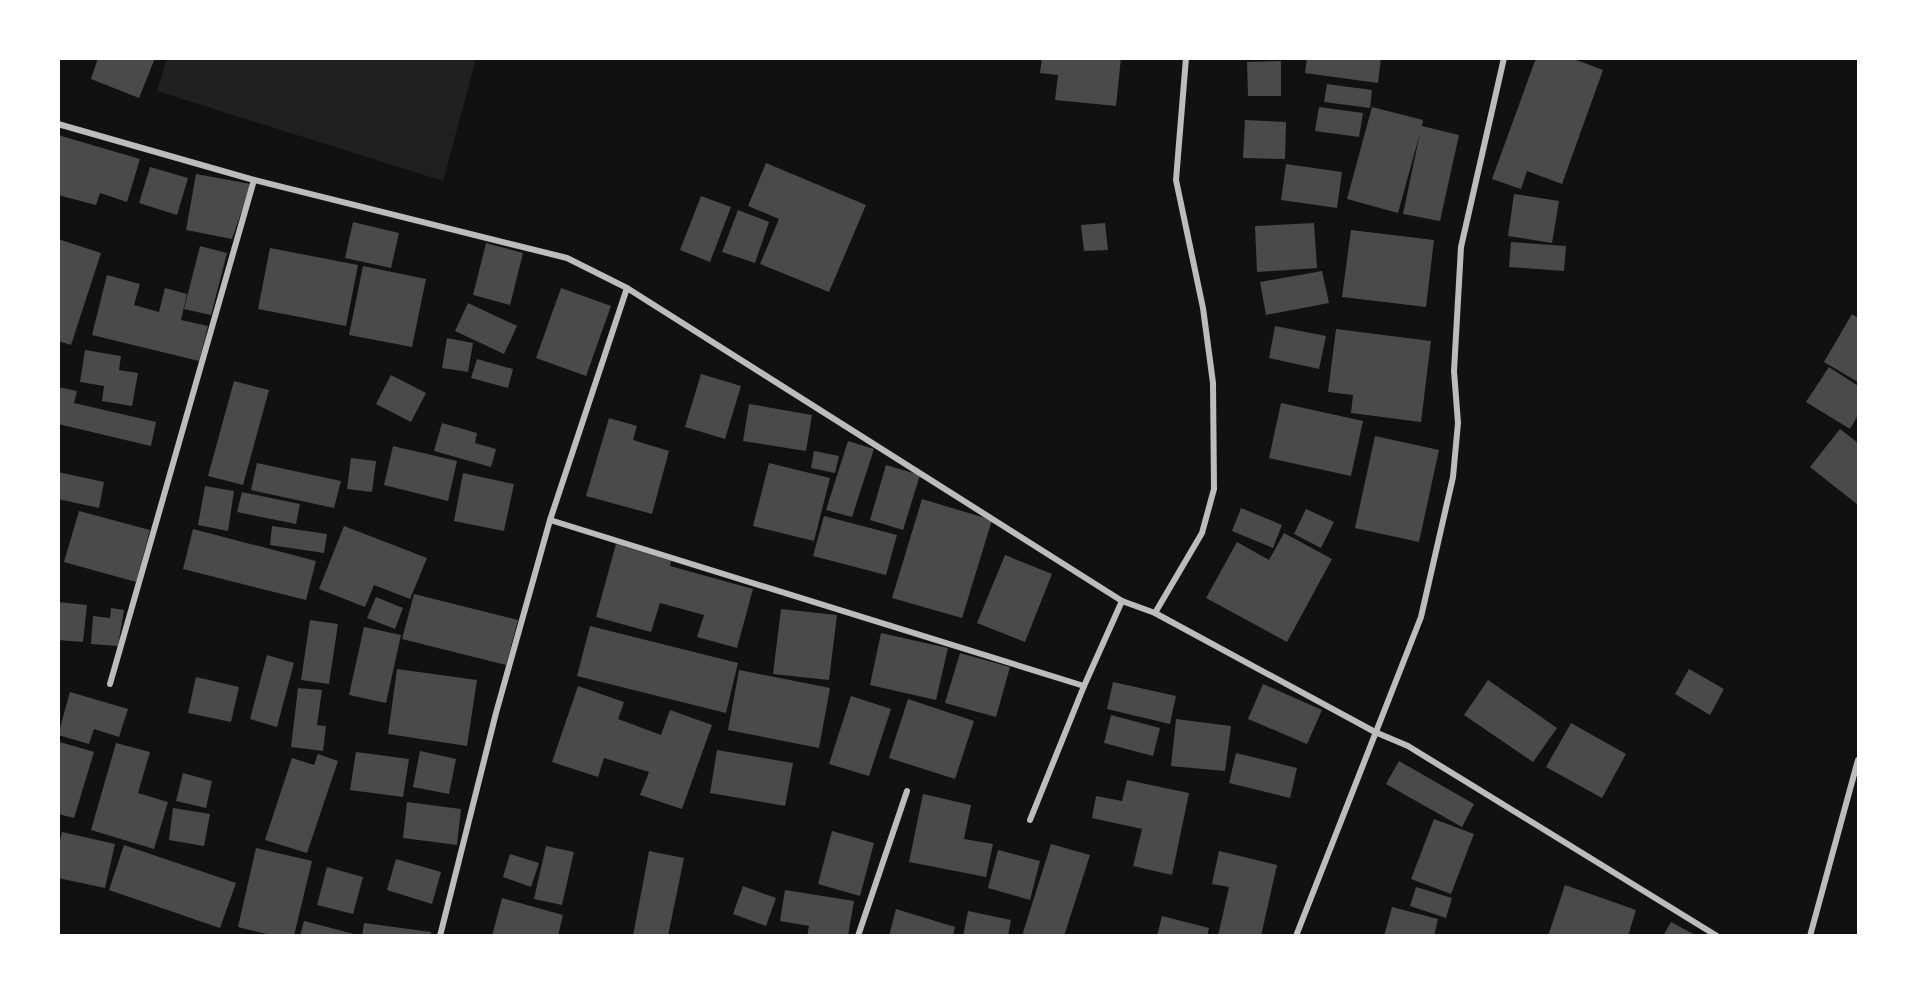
<svg xmlns="http://www.w3.org/2000/svg" width="1917" height="994" viewBox="0 0 1917 994" font-family="'Open Sans',sans-serif">
  <rect width="100%" height="100%" fill="#111"/>
  <!-- green -->
  <polygon fill="#202020" points="167,58 476,58 476,59 443,181 157,91"/>
  <!-- building -->
  <g fill="#4a4a4a">
    <polygon points="98,58 155,58 139,98 91,79"/>
    <polygon points="1042,58 1121,58 1116,106 1055,100 1058,75 1040,73"/>
    <polygon points="1307,58 1381,58 1378,83 1305,73"/>
    <polygon points="1536,58 1571,58 1603,70 1562,184 1527,171 1521,189 1492,179"/>
    <polygon points="1281,61 1281,96 1248,96 1247,62"/>
    <polygon points="1327,84 1372,90 1370,108 1324,102"/>
    <polygon points="1319,107 1363,113 1359,137 1315,131"/>
    <polygon points="1372,107 1423,120 1422,126 1459,135 1440,221 1403,214 1420,133 1398,213 1347,199"/>
    <polygon points="1245,120 1286,122 1285,159 1243,158"/>
    <polygon points="58,135 140,159 127,202 100,193 96,205 58,195"/>
    <polygon points="766,163 866,205 829,292 760,264 779,219 748,206"/>
    <polygon points="1286,164 1342,172 1337,208 1281,200"/>
    <polygon points="150,167 188,178 177,215 139,203"/>
    <polygon points="196,174 251,184 232,239 186,230"/>
    <polygon points="1514,194 1559,201 1552,243 1508,236"/>
    <polygon points="701,196 731,207 710,262 680,250"/>
    <polygon points="738,210 769,222 755,263 722,252"/>
    <polygon points="353,222 399,233 391,268 345,258"/>
    <polygon points="1105,223 1108,250 1084,251 1081,225"/>
    <polygon points="1314,223 1317,268 1257,272 1255,226"/>
    <polygon points="1351,230 1434,240 1426,307 1342,297"/>
    <polygon points="58,239 101,253 71,345 58,341"/>
    <polygon points="1511,242 1566,246 1564,271 1509,267"/>
    <polygon points="486,243 523,253 510,305 473,295"/>
    <polygon points="200,246 227,253 211,315 184,309"/>
    <polygon points="270,248 358,265 346,326 258,309"/>
    <polygon points="363,266 426,279 412,347 349,335"/>
    <polygon points="1322,271 1329,303 1266,315 1260,282"/>
    <polygon points="107,275 140,284 134,305 159,312 165,288 187,294 181,320 208,326 199,361 92,335"/>
    <polygon points="561,288 611,306 586,376 536,358"/>
    <polygon points="468,303 517,326 504,354 455,331"/>
    <polygon points="1852,314 1858,318 1858,382 1824,362"/>
    <polygon points="1275,326 1326,336 1319,369 1269,358"/>
    <polygon points="1336,329 1431,341 1421,422 1351,413 1353,395 1328,392"/>
    <polygon points="447,338 473,343 468,372 442,368"/>
    <polygon points="85,350 121,356 119,370 138,373 132,406 102,401 104,386 80,382"/>
    <polygon points="477,359 513,369 508,388 471,378"/>
    <polygon points="1829,367 1858,386 1858,415 1850,429 1806,402"/>
    <polygon points="701,374 741,386 725,439 685,427"/>
    <polygon points="391,375 426,393 411,422 376,404"/>
    <polygon points="234,381 269,390 243,485 208,476"/>
    <polygon points="58,387 77,391 74,403 156,422 151,446 58,424"/>
    <polygon points="1281,403 1363,421 1351,476 1269,458"/>
    <polygon points="749,404 812,415 806,451 743,441"/>
    <polygon points="609,418 637,426 633,440 669,451 652,514 586,496"/>
    <polygon points="442,423 477,433 475,443 496,449 491,467 434,451"/>
    <polygon points="1840,429 1858,443 1858,505 1810,467"/>
    <polygon points="1375,436 1439,450 1419,542 1355,528"/>
    <polygon points="848,441 874,449 852,517 826,510"/>
    <polygon points="393,446 457,461 448,501 384,485"/>
    <polygon points="814,451 839,456 835,473 811,468"/>
    <polygon points="351,458 376,461 372,492 347,489"/>
    <polygon points="257,463 341,481 334,508 251,490"/>
    <polygon points="769,463 830,478 814,541 753,526"/>
    <polygon points="886,465 920,475 903,530 870,520"/>
    <polygon points="58,472 104,482 99,508 58,499"/>
    <polygon points="463,473 514,484 504,531 454,521"/>
    <polygon points="205,486 234,491 228,531 198,525"/>
    <polygon points="242,492 300,504 296,524 237,512"/>
    <polygon points="922,499 992,520 962,618 892,598"/>
    <polygon points="1241,508 1282,525 1273,548 1232,531"/>
    <polygon points="1306,509 1334,522 1321,548 1294,534"/>
    <polygon points="79,511 150,530 136,582 64,562"/>
    <polygon points="824,516 897,535 886,575 813,556"/>
    <polygon points="272,526 327,534 324,553 270,545"/>
    <polygon points="344,526 427,558 410,599 374,585 365,607 319,589"/>
    <polygon points="193,529 316,561 306,600 183,569"/>
    <polygon points="1284,533 1332,559 1287,642 1206,598 1237,542 1269,560"/>
    <polygon points="616,544 671,561 670,566 753,589 737,648 697,637 704,615 660,603 651,632 596,617"/>
    <polygon points="1005,555 1052,574 1025,642 977,623"/>
    <polygon points="414,594 518,620 506,665 402,639"/>
    <polygon points="376,597 403,608 395,629 367,618"/>
    <polygon points="58,602 87,605 83,642 58,640"/>
    <polygon points="111,608 124,610 118,646 91,644 93,616 110,618"/>
    <polygon points="781,609 837,615 829,680 773,674"/>
    <polygon points="310,620 338,624 329,684 301,680"/>
    <polygon points="590,626 738,663 726,713 577,676"/>
    <polygon points="364,627 401,635 386,703 349,695"/>
    <polygon points="881,633 948,648 936,700 870,685"/>
    <polygon points="960,653 1010,667 996,717 945,703"/>
    <polygon points="267,655 294,663 277,727 250,719"/>
    <polygon points="397,669 477,680 467,746 388,734"/>
    <polygon points="1689,669 1724,689 1710,715 1675,694"/>
    <polygon points="739,670 830,688 819,748 728,730"/>
    <polygon points="196,677 239,687 231,722 188,713"/>
    <polygon points="1488,680 1557,728 1533,762 1464,715"/>
    <polygon points="1113,682 1176,696 1170,724 1107,709"/>
    <polygon points="1263,684 1322,710 1307,744 1248,719"/>
    <polygon points="578,686 624,702 618,719 661,735 670,710 712,725 682,809 640,795 649,772 604,758 598,777 552,762"/>
    <polygon points="298,688 322,690 317,725 326,726 323,751 291,747"/>
    <polygon points="70,692 128,709 119,737 94,729 89,744 58,735"/>
    <polygon points="851,696 891,709 869,776 829,764"/>
    <polygon points="908,699 974,721 955,779 889,758"/>
    <polygon points="1111,715 1160,728 1153,756 1104,743"/>
    <polygon points="1176,719 1231,726 1225,771 1171,766"/>
    <polygon points="1571,723 1626,754 1602,798 1546,767"/>
    <polygon points="60,742 94,752 74,818 58,814"/>
    <polygon points="116,743 150,752 138,793 168,802 154,849 91,830"/>
    <polygon points="717,750 793,763 785,806 710,793"/>
    <polygon points="420,751 456,759 449,794 413,787"/>
    <polygon points="356,752 409,759 403,797 350,790"/>
    <polygon points="1236,753 1297,768 1290,798 1229,783"/>
    <polygon points="318,754 338,761 307,853 265,840 292,758 314,765"/>
    <polygon points="1399,761 1474,804 1462,827 1386,784"/>
    <polygon points="183,773 212,781 206,808 176,801"/>
    <polygon points="1127,780 1189,793 1172,875 1133,866 1142,829 1092,818 1096,796 1122,801"/>
    <polygon points="923,794 971,805 964,839 993,844 986,877 909,862"/>
    <polygon points="407,802 461,809 457,845 403,838"/>
    <polygon points="173,808 210,814 204,846 169,840"/>
    <polygon points="1434,819 1474,834 1451,894 1411,879"/>
    <polygon points="832,831 874,843 860,896 818,884"/>
    <polygon points="62,832 115,844 105,888 58,878 58,849"/>
    <polygon points="1051,844 1090,855 1064,936 1022,936"/>
    <polygon points="124,845 236,883 220,928 109,890"/>
    <polygon points="546,846 574,852 562,905 534,899"/>
    <polygon points="256,848 312,861 294,936 275,936 238,927"/>
    <polygon points="998,850 1040,861 1030,900 988,888"/>
    <polygon points="649,851 684,858 668,936 633,936"/>
    <polygon points="1219,851 1277,865 1261,936 1218,936 1229,887 1212,884"/>
    <polygon points="510,854 539,863 531,887 503,877"/>
    <polygon points="396,859 441,872 432,904 387,890"/>
    <polygon points="327,867 363,877 353,914 317,905"/>
    <polygon points="1565,885 1636,910 1628,936 1548,936"/>
    <polygon points="743,886 776,898 766,926 733,914"/>
    <polygon points="1416,887 1452,898 1446,918 1410,906"/>
    <polygon points="785,890 854,901 848,936 807,936 809,926 780,921"/>
    <polygon points="502,898 563,915 558,936 492,936"/>
    <polygon points="1392,907 1438,919 1434,936 1384,936"/>
    <polygon points="896,909 955,927 953,936 889,936"/>
    <polygon points="968,911 1011,920 1008,936 963,936"/>
    <polygon points="1162,916 1209,928 1207,936 1157,936"/>
    <polygon points="304,921 358,935 358,936 300,936"/>
    <polygon points="1671,922 1697,936 1663,936"/>
    <polygon points="364,923 431,932 431,936 362,936"/>
  </g>
  <g fill="none" stroke-linecap="round" stroke-linejoin="round">
    <!-- minor -->
    <g stroke="#bcbcbc" stroke-width="6">
      <polyline points="58,124 254,180 567,258 627,288 1122,601 1155,613 1375,732 1408,746 1717,936"/>
      <polyline points="550,520 1084,686"/>
      <polyline points="1155,613 1202,533 1214,489 1213,383 1203,308 1176,180 1186,58"/>
      <polyline points="110,684 254,180"/>
      <polyline points="1030,820 1084,686 1122,601"/>
      <polyline points="440,936 496,713 550,520 627,288"/>
      <polyline points="858,936 907,791"/>
      <polyline points="1296,936 1421,617 1453,477 1458,423 1454,371 1461,247 1504,58"/>
      <polyline points="1810,936 1858,760"/>
    </g>
  </g>
  <!-- border -->
  <rect width="1917" height="994" fill="none" stroke="#ffffff" stroke-width="120"/>
</svg>
